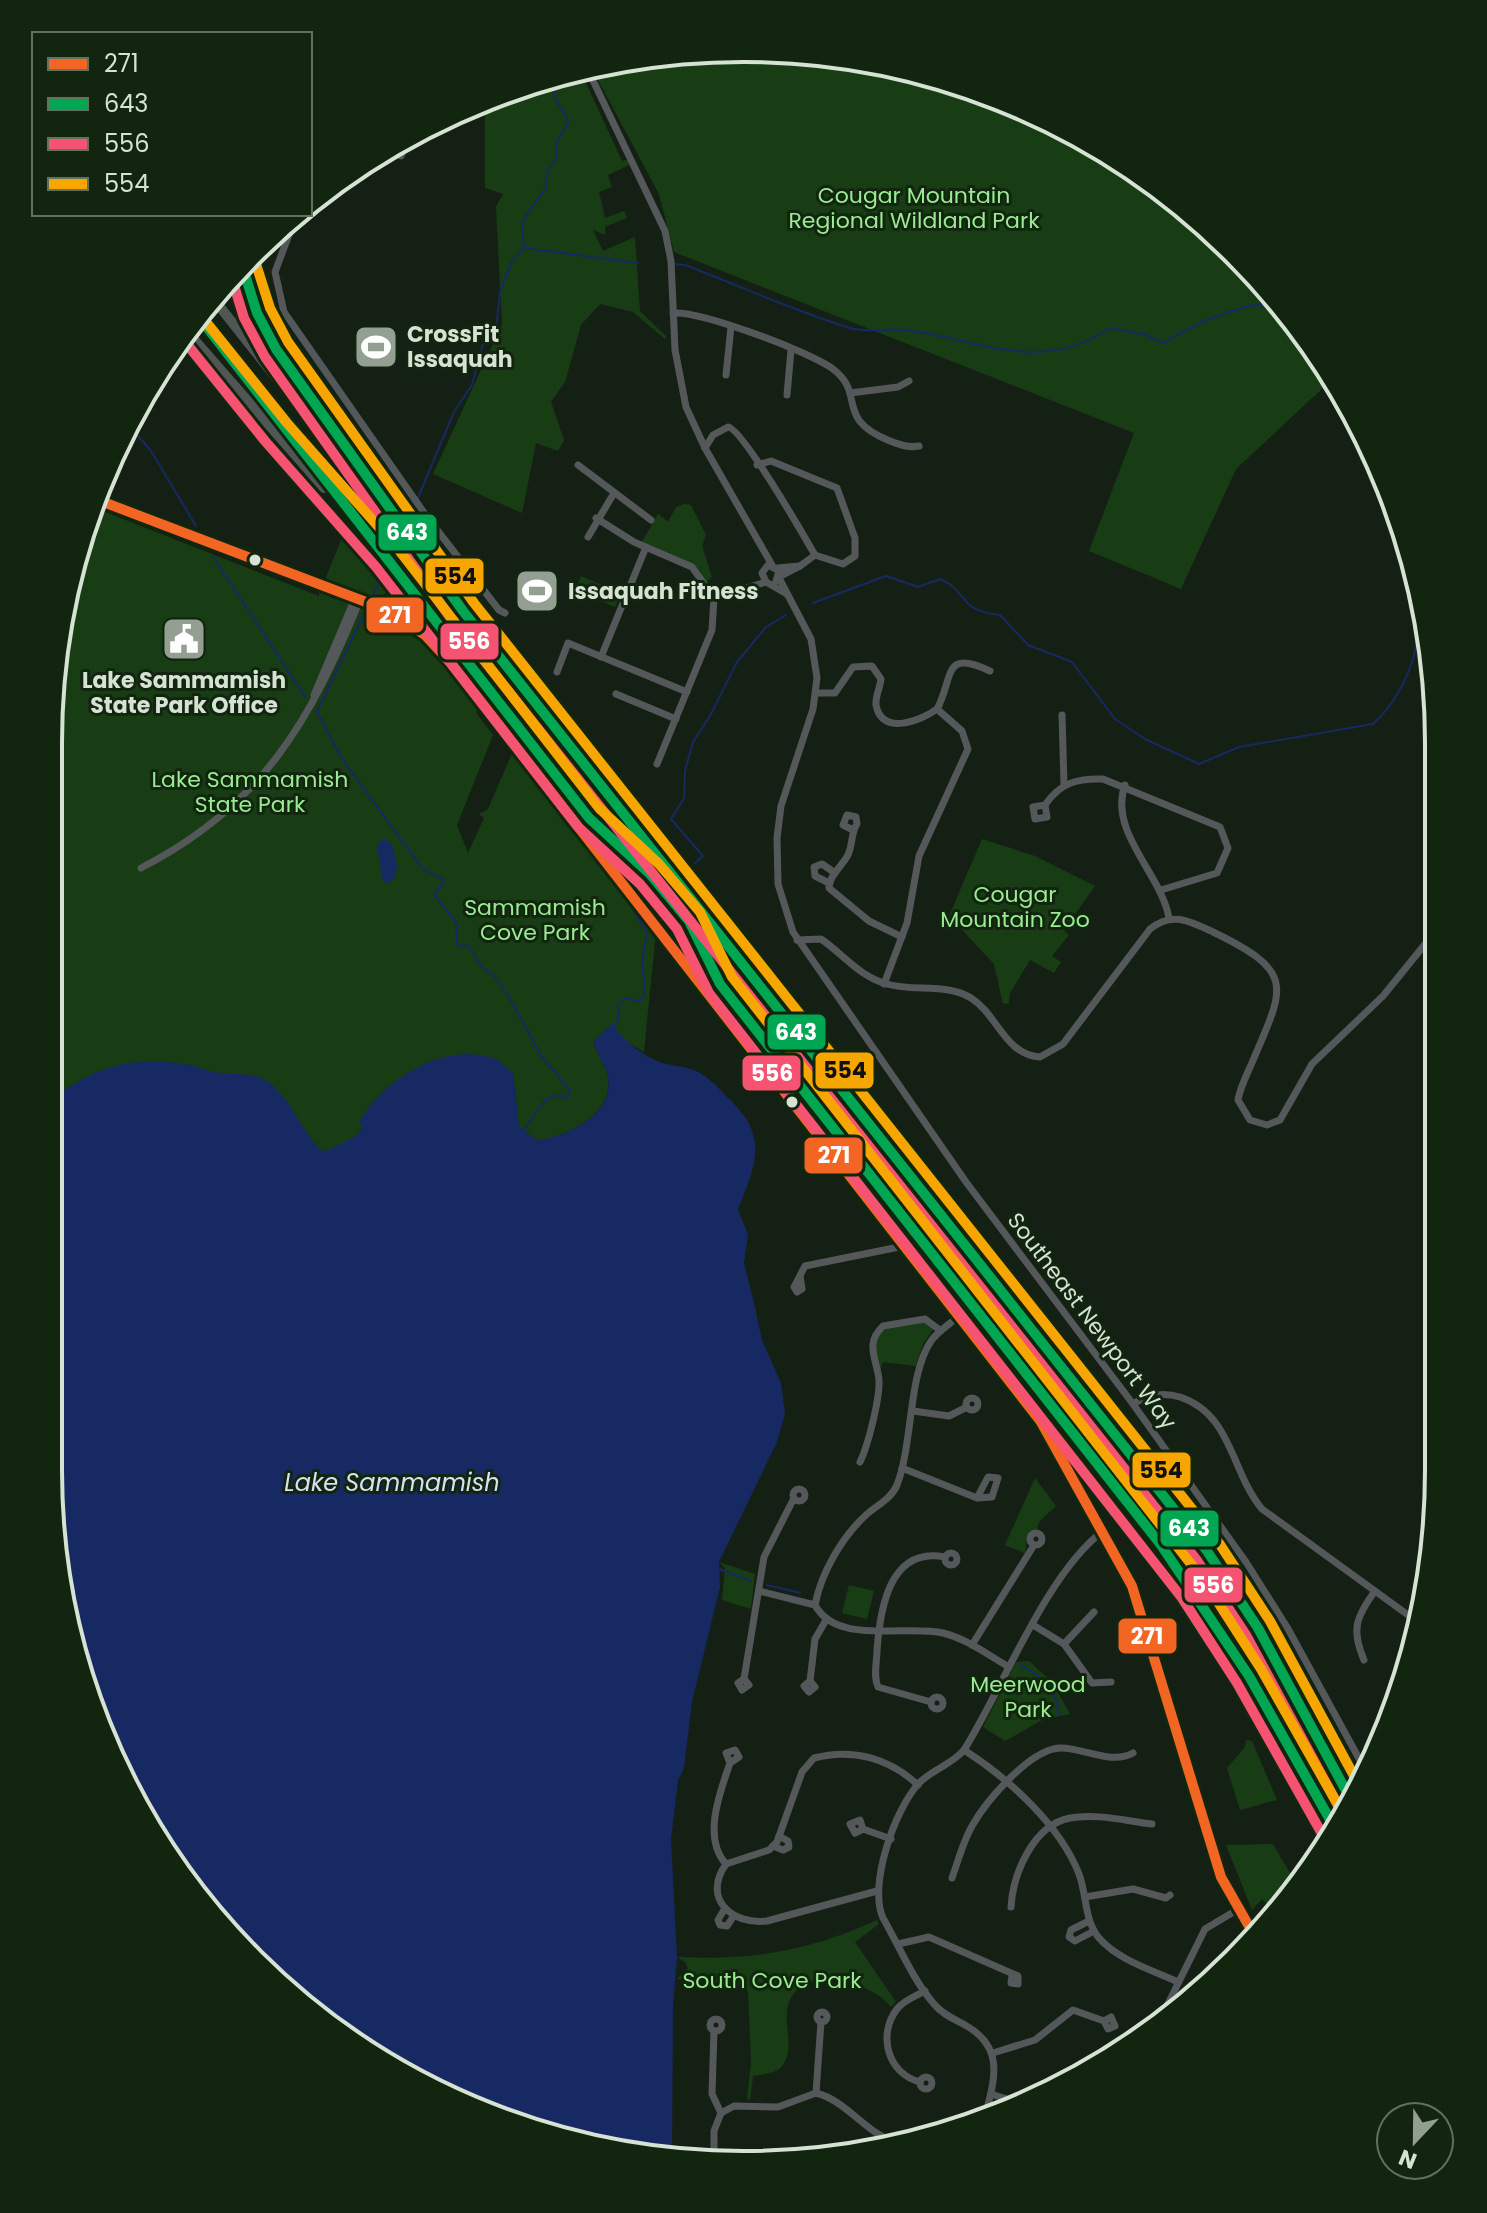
<svg xmlns="http://www.w3.org/2000/svg" width="1487" height="2213" viewBox="0 0 1487 2213" font-family="Poppins,sans-serif">
  <rect width="100%" height="100%" fill="#152014"/>
  <!-- green -->
  <g fill="#183d15">
    <polygon points="743,48 879,61 1009,101 1130,165 1235,251 1322,357 1330,373 1324,387 1236,469 1181,589 1089,551 1134,433 674,252 659,194 598,80 594,66"/>
    <polygon points="580,70 622,161 627,160 629,165 608,175 612,187 599,192 605,218 624,211 627,218 605,227 605,235 593,230 603,251 635,237 640,311 666,336 665,339 633,312 600,304 581,325 565,382 551,402 564,440 558,451 536,443 522,513 433,474 502,324 496,207 503,194 485,188 485,99"/>
    <polygon points="684,504 691,505 706,535 702,546 712,577 706,582 699,573 640,545 658,514 668,522 676,507"/>
    <path d="M 95,508 L 314,594 L 319,596 L 319,592 C 350,604 383,613 407,636 L 409,630 L 420,636 L 476,705 L 477,714 L 493,735 L 457,825 L 468,853 L 484,818 L 479,814 L 488,809 L 513,751 L 656,932 L 644,1052 L 625,1041 L 612,1025 L 593,1042 C 597,1053 606,1067 608,1078 C 613,1116 567,1135 538,1141 L 519,1127 L 514,1082 L 365,1177 L 48,1152 L 48,743 L 61,608 Z"/>
    <polygon points="343,535 387,588 382,601 325,580"/>
    <polygon points="581,576 621,593 615,607 575,591"/>
    <polygon points="982,839 1035,856 1095,886 1064,930 1069,935 1052,956 1061,962 1054,973 1030,960 1010,993 1009,1003 1003,1004 994,964 949,916"/>
    <polygon points="925,1319 936,1325 923,1344 916,1366 883,1362 878,1376 872,1358 880,1328"/>
    <polygon points="1035,1478 1056,1506 1039,1522 1037,1530 1028,1534 1025,1553 1005,1545"/>
    <polygon points="719,1562 755,1574 751,1609 722,1600 725,1568"/>
    <polygon points="849,1585 874,1591 867,1619 842,1613"/>
    <polygon points="1029,1661 1052,1682 1070,1714 1044,1719 1005,1741 983,1727 1016,1662"/>
    <polygon points="1246,1740 1252,1741 1277,1800 1240,1810 1227,1768 1245,1747"/>
    <polygon points="1273,1844 1291,1875 1296,1877 1272,1910 1262,1899 1252,1910 1226,1845"/>
    <path d="M 877,1920 L 879,1924 L 855,1942 L 896,2002 L 891,2007 C 878,1991 862,1987 843,1981 C 832,1977 818,1977 807,1983 C 768,2004 801,2043 782,2066 C 776,2074 762,2074 753,2076 L 750,2100 L 747,2099 L 751,2063 L 748,1991 L 740,1985 L 677,1979 L 688,1968 L 685,1962 L 677,1957 C 750,1961 810,1951 877,1920 Z"/>
  </g>
  <!-- water -->
  <g fill="#162962">
    <path d="M 384,839 L 392,844 C 396,858 402,874 388,884 L 382,879 L 377,844 Z"/>
    <path d="M 612,1024 C 625,1042 645,1058 666,1064 C 676,1066 687,1067 696,1071 C 709,1077 719,1089 729,1099 C 770,1137 755,1165 738,1210 L 748,1234 L 744,1263 L 754,1303 L 762,1340 L 781,1383 L 785,1414 L 777,1442 L 719,1562 L 720,1587 L 692,1702 L 684,1768 L 678,1781 L 671,1839 L 677,1957 L 673,2006 L 672,2158 L 478,2112 L 320,2021 L 165,1856 L 85,1693 L 48,1470 L 48,1102 C 92,1067 134,1054 190,1065 C 198,1066 206,1071 214,1072 C 234,1076 255,1070 272,1085 C 292,1102 307,1141 324,1152 L 356,1136 L 363,1127 L 359,1122 C 383,1080 442,1042 493,1058 C 500,1060 507,1068 513,1073 L 519,1127 L 538,1141 C 567,1135 614,1116 608,1078 C 606,1067 597,1053 593,1042 Z"/>
  </g>
  <g fill="none" stroke-linecap="round" stroke-linejoin="round">
    <!-- stream -->
    <g stroke="#162962" stroke-width="2">
      <polyline points="524,248 638,263"/>
      <path d="M 673,264 L 685,265 C 740,286 794,311 850,328 C 867,333 887,328 905,330 C 977,338 1040,376 1110,328 L 1144,334 L 1163,343 C 1200,321 1233,306 1276,302"/>
      <polyline points="128,424 151,451 196,526"/>
      <polyline points="417,500 454,412 472,385 483,344 496,330 500,292 512,261 524,248 522,222 546,187 547,171 556,159 556,143 569,122 554,96 558,77"/>
      <polyline points="404,530 415,506"/>
      <polyline points="213,557 306,698"/>
      <polyline points="390,559 400,539"/>
      <path d="M 388,564 L 317,712 L 342,759 L 417,861 L 424,870 L 442,878 L 443,884 L 434,895 L 456,922 L 457,945 L 469,946 L 481,966 L 495,977 L 509,997 L 542,1057 L 570,1090 L 568,1098 C 544,1088 536,1115 523,1131"/>
      <path d="M 813,603 L 886,576 L 918,587 L 940,579 C 969,591 957,611 1000,615 L 1028,645 L 1072,662 L 1115,719 L 1145,739 L 1199,764 L 1239,747 L 1373,724 C 1395,705 1416,665 1417,636"/>
      <polyline points="695,863 703,856 671,819 684,798 685,771 693,742 710,716 737,662 766,627 786,615"/>
      <polyline points="613,1029 619,1016 618,1005 626,998 640,1001 645,992 642,962 647,933 634,911"/>
      <polyline points="719,1569 751,1581"/>
      <polyline points="767,1585 800,1593"/>
      <path d="M 1020,1664 C 1042,1678 1057,1688 1059,1715"/>
    </g>
    <!-- minor -->
    <g stroke="#55585a" stroke-width="7">
      <polyline points="587,68 665,231 671,261 675,350 686,407 705,448 772,565"/>
      <polyline points="385,150 401,156 408,138"/>
      <polyline points="296,216 275,272 284,312 427,517 499,610 505,613"/>
      <path d="M 673,313 C 702,311 810,352 833,369 C 867,395 833,418 890,441 C 900,445 909,448 919,446"/>
      <polyline points="726,375 731,327"/>
      <polyline points="850,393 898,387 909,381"/>
      <polyline points="787,395 791,350"/>
      <path d="M 705,448 L 713,435 L 728,427 C 742,428 804,536 815,555 L 800,566"/>
      <polyline points="578,465 651,520"/>
      <polyline points="757,465 771,461 837,488 855,538 855,556 843,564 815,555"/>
      <polyline points="98,500 387,610 425,635 450,662 1041,1422 1132,1586 1221,1877 1237,1910 1254,1935"/>
      <polyline points="596,518 634,542 692,567 714,598 712,630 657,764"/>
      <polyline points="588,537 614,493"/>
      <polyline points="777,568 800,566 779,577"/>
      <polyline points="779,578 811,639 817,678 813,709 781,806 777,838 778,884 793,932 966,1182 1133,1404 1246,1562 1287,1627 1368,1775"/>
      <polyline points="766,582 762,573 768,565 779,571 776,581"/>
      <polyline points="714,598 766,582 787,594"/>
      <polyline points="601,657 646,547"/>
      <polyline points="557,672 568,643 687,692"/>
      <path d="M 816,693 L 835,693 L 853,667 L 872,666 L 881,679 C 880,688 875,697 876,705 C 882,737 922,720 937,709 C 954,678 942,648 990,671"/>
      <polyline points="616,694 676,719"/>
      <polyline points="314,695 355,598"/>
      <polyline points="1062,715 1064,785"/>
      <path d="M 1125,785 C 1108,832 1161,873 1169,918"/>
      <path d="M 1045,805 L 1033,807 L 1035,819 L 1047,817 L 1045,805 C 1060,783 1077,778 1103,779 L 1220,827 L 1228,848 L 1217,873 L 1161,890"/>
      <path d="M 853,830 L 843,825 L 847,815 L 856,817 L 857,824 C 851,832 853,844 848,855 C 842,866 829,876 829,888 L 869,921 L 902,937"/>
      <path d="M 141,868 C 263,805 310,722 360,600"/>
      <polyline points="829,883 815,876 814,867 822,864 835,873"/>
      <path d="M 797,940 L 821,939 C 843,954 860,977 887,984 C 913,992 948,983 971,998 C 997,1014 1005,1055 1040,1057 L 1063,1044 L 1150,929 C 1172,911 1190,921 1213,932 C 1298,973 1284,987 1251,1065 C 1246,1076 1240,1088 1238,1100 L 1250,1120 L 1267,1125 L 1280,1120 L 1312,1064 L 1383,996 L 1430,938 L 1439,921"/>
      <polyline points="1439,972 1434,986 1439,997"/>
      <polyline points="884,984 907,923 919,856 968,749 962,731 937,709"/>
      <polyline points="800,1276 802,1289 797,1292 794,1287 805,1266 904,1246"/>
      <circle cx="972" cy="1404" r="6"/>
      <path d="M 1133,1404 C 1148,1394 1163,1392 1180,1397 C 1232,1414 1231,1472 1262,1509 L 1419,1623"/>
      <polyline points="913,1411 949,1416 967,1407"/>
      <path d="M 860,1462 C 868,1446 880,1398 879,1380 C 877,1359 864,1344 883,1326 L 925,1319 L 941,1331"/>
      <polyline points="902,1468 977,1498 992,1497 998,1478 988,1477 977,1498"/>
      <circle cx="799" cy="1495" r="6"/>
      <circle cx="1036" cy="1539" r="6"/>
      <circle cx="951" cy="1559" r="6"/>
      <path d="M 759,1591 L 815,1605 C 837,1646 906,1624 943,1633 C 967,1639 988,1655 1009,1667"/>
      <path d="M 815,1605 C 821,1573 842,1537 866,1515 C 877,1505 891,1499 897,1485 C 913,1444 908,1375 931,1341 C 938,1331 950,1324 959,1316"/>
      <polyline points="1033,1625 1064,1644 1092,1683 1111,1682"/>
      <polyline points="1064,1644 1094,1612"/>
      <polyline points="972,1645 1034,1545"/>
      <path d="M 1364,1660 C 1351,1630 1356,1617 1375,1591"/>
      <polyline points="744,1679 738,1683 742,1690 749,1685 744,1679 764,1557 794,1498"/>
      <polyline points="810,1681 804,1686 809,1692 815,1687 810,1681 815,1639 826,1620"/>
      <circle cx="937" cy="1703" r="6"/>
      <path d="M 931,1702 L 878,1687 C 873,1676 877,1662 877,1650 C 880,1610 889,1546 945,1557"/>
      <path d="M 964,1750 C 1008,1778 1060,1825 1079,1874 C 1087,1895 1084,1920 1099,1938 C 1118,1960 1152,1970 1178,1982"/>
      <polyline points="863,1829 855,1833 850,1824 860,1820 863,1829 891,1839"/>
      <polyline points="773,1846 783,1850 789,1847 788,1841 779,1836"/>
      <path d="M 726,1864 L 769,1850 L 777,1842 L 802,1772 L 814,1758 C 853,1748 889,1758 918,1785"/>
      <path d="M 726,1864 C 702,1898 731,1925 767,1921 L 877,1891"/>
      <path d="M 726,1864 C 702,1838 720,1792 730,1763 L 739,1757 L 735,1750 L 726,1753 L 730,1763"/>
      <path d="M 952,1878 C 958,1861 963,1842 972,1826 C 986,1801 1031,1748 1061,1748 C 1084,1748 1112,1765 1133,1753"/>
      <polyline points="1085,1897 1133,1889 1166,1898 1170,1895"/>
      <path d="M 1011,1907 C 1013,1874 1033,1825 1070,1818 C 1096,1813 1126,1821 1152,1824"/>
      <polyline points="724,1910 718,1920 720,1925 727,1926 733,1917"/>
      <polyline points="1089,1921 1071,1930 1069,1937 1075,1941 1094,1931"/>
      <polyline points="898,1944 929,1937 1018,1976 1018,1984 1011,1983 1012,1976"/>
      <circle cx="822" cy="2017" r="5"/>
      <polyline points="1161,2018 1205,1929 1237,1910"/>
      <circle cx="716" cy="2025" r="6"/>
      <polyline points="993,2053 1035,2040 1073,2010 1104,2021 1108,2029 1115,2026 1111,2017 1104,2021"/>
      <circle cx="926" cy="2083" r="6"/>
      <path d="M 920,2082 C 888,2074 877,2035 897,2009 C 904,2000 916,1996 925,1991"/>
      <polyline points="816,2093 821,2022"/>
      <polyline points="991,2094 1013,2101"/>
      <path d="M 986,2112 C 996,2076 1003,2046 965,2025 C 954,2019 942,2014 934,2004 C 913,1980 899,1946 883,1918 C 868,1885 895,1809 919,1783 C 933,1769 951,1765 964,1750 C 1003,1688 1046,1574 1103,1531"/>
      <path d="M 721,2113 L 734,2106 L 778,2107 L 816,2093 C 848,2101 866,2135 900,2144"/>
      <polyline points="714,2162 714,2131 721,2113 712,2094 714,2031"/>
    </g>
    <!-- highway -->
    <g stroke="#4f5654" stroke-width="10">
      <path d="M 242,265 C 266,360 339,440 397,518"/>
      <polyline points="216,302 1207,1551 1258,1628 1351,1800"/>
      <polyline points="202,321 589,818 650,874 689,921 720,984 1161,1545 1249,1676 1333,1825"/>
      <polyline points="191,336 324,488"/>
    </g>
    <!-- bus-1 casing -->
    <g stroke="#11250f" stroke-width="16">
      <polyline id="bus-1" points="98,500 387,610 425,635 450,662 1041,1422 1132,1586 1221,1877 1254,1935"/>
    </g>
    <!-- bus-2 casing -->
    <g stroke="#11250f" stroke-width="16">
      <g id="bus-2">
        <polyline points="242,265 257,313 276,349 463,611 1207,1551 1258,1628 1351,1800"/>
        <polyline points="202,321 589,818 650,874 689,921 720,984 1161,1545 1249,1676 1333,1825"/>
      </g>
    </g>
    <!-- bus-3 casing -->
    <g stroke="#11250f" stroke-width="16">
      <g id="bus-3">
        <polyline points="232,279 244,318 265,357 452,620 1196,1559 1246,1635 1339,1807"/>
        <polyline points="186,343 265,441 376,567 578,827 640,884 677,929 709,993 1182,1598 1237,1683 1321,1832"/>
      </g>
    </g>
    <!-- bus-4 casing -->
    <g stroke="#11250f" stroke-width="16">
      <g id="bus-4">
        <polyline points="255,261 270,308 288,342 474,603 1219,1543 1270,1621 1360,1787"/>
        <polyline points="206,322 287,423 398,549 599,808 659,864 700,912 732,977 1205,1582 1261,1669 1342,1812"/>
      </g>
    </g>
    <!-- bus-1 -->
    <use href="#bus-1" stroke="#f26522" stroke-width="10"/>
    <!-- bus-2 -->
    <use href="#bus-2" stroke="#00a651" stroke-width="10"/>
    <!-- bus-3 -->
    <use href="#bus-3" stroke="#f65372" stroke-width="10"/>
    <!-- bus-4 -->
    <use href="#bus-4" stroke="#f7a600" stroke-width="10"/>
  </g>
  <!-- icons -->
  <defs>
    <g id="stadium-square" transform="scale(2.3)"><rect x="-9" y="-9" width="18" height="18" rx="4" fill="#929f91" stroke="#11250f"/><path d="M0-5a6.5 5 0 1 0 0 10a6.5 5 0 1 0 0-10ZM-3.5-1.8h7v3.6h-7Z" fill="#fff"/></g>
    <g id="civic-square" transform="scale(2.3)"><rect x="-9" y="-9" width="18" height="18" rx="4" fill="#929f91" stroke="#11250f"/><path d="M-.6-6.5H3V-4.5H.6V-3L4-1V1h2V6H-6V1h2V-1L-.6-3ZM-1.2 2.5V6h2.4V2.5Z" fill="#fff"/></g>
  </defs>
  <g fill-rule="evenodd">
    <use href="#stadium-square" x="376" y="347"/>
    <use href="#stadium-square" x="537" y="591"/>
    <use href="#civic-square" x="184" y="639"/>
  </g>
  <!-- markers -->
  <g fill="#d6e3d4" stroke="#11250f" stroke-width="3">
    <circle cx="255" cy="560" r="7"/>
    <circle cx="792" cy="1102" r="7"/>
  </g>
  <g text-anchor="middle" dominant-baseline="central" stroke-width="6" stroke-linejoin="round" paint-order="stroke">
    <!-- park labels -->
    <g font-size="22" fill="#9aeb92" stroke="#11250f">
      <text x="914" y="195">Cougar Mountain<tspan x="914" dy="25">Regional Wildland Park</tspan></text>
      <text x="250" y="779">Lake Sammamish<tspan x="250" dy="25">State Park</tspan></text>
      <text x="1015" y="894">Cougar<tspan x="1015" dy="25">Mountain Zoo</tspan></text>
      <text x="535" y="907">Sammamish<tspan x="535" dy="25">Cove Park</tspan></text>
      <text x="1028" y="1684">Meerwood<tspan x="1028" dy="25">Park</tspan></text>
      <text x="772" y="1980">South Cove Park</text>
    </g>
    <!-- poi labels -->
    <g font-size="22" font-weight="bold" fill="#d6e3d4" stroke="#11250f" text-anchor="start">
      <text x="407" y="334">CrossFit<tspan x="407" dy="25">Issaquah</tspan></text>
      <text x="568" y="591">Issaquah Fitness</text>
      <text x="184" y="680" text-anchor="middle">Lake Sammamish<tspan x="184" dy="25">State Park Office</tspan></text>
    </g>
    <!-- street labels -->
    <g font-size="22" fill="#d6e3d4" stroke="#11250f">
      <text transform="translate(1092 1321) rotate(53)">Southeast Newport Way</text>
    </g>
    <!-- water labels -->
    <g font-size="24" font-style="italic" fill="#d7e0f4" stroke="#11250f">
      <text x="392" y="1482">Lake Sammamish</text>
    </g>
  </g>
  <!-- crop -->
  <path d="M0 0H1487V2213H0ZM743 62H744A681 681 0 0 1 1425 743V1470A681 681 0 0 1 744 2151H743A681 681 0 0 1 62 1470V743A681 681 0 0 1 743 62Z" fill="#11250f" fill-rule="evenodd"/>
  <path fill="none" stroke="#d6e3d4" stroke-width="4" d="M743 62H744A681 681 0 0 1 1425 743V1470A681 681 0 0 1 744 2151H743A681 681 0 0 1 62 1470V743A681 681 0 0 1 743 62Z"/>
  <g stroke="#11250f" stroke-width="3">
    <rect x="377" y="513" width="61" height="39" rx="8" fill="#00a651"/>
    <rect x="424" y="557" width="61" height="38" rx="8" fill="#f7a600"/>
    <rect x="365" y="596" width="60" height="38" rx="8" fill="#f26522"/>
    <rect x="439" y="622" width="61" height="39" rx="8" fill="#f65372"/>
    <rect x="766" y="1013" width="61" height="38" rx="8" fill="#00a651"/>
    <rect x="814" y="1051" width="61" height="39" rx="8" fill="#f7a600"/>
    <rect x="741" y="1054" width="61" height="38" rx="8" fill="#f65372"/>
    <rect x="803" y="1136" width="61" height="39" rx="8" fill="#f26522"/>
    <rect x="1131" y="1451" width="61" height="38" rx="8" fill="#f7a600"/>
    <rect x="1159" y="1509" width="61" height="39" rx="8" fill="#00a651"/>
    <rect x="1183" y="1566" width="61" height="38" rx="8" fill="#f65372"/>
    <rect x="1117" y="1617" width="61" height="38" rx="8" fill="#f26522"/>
  </g>
  <g font-size="22" text-anchor="middle" font-weight="bold" fill="#fff">
    <text x="407" y="540">643</text>
    <text x="395" y="623">271</text>
    <text x="469" y="649">556</text>
    <text x="796" y="1040">643</text>
    <text x="772" y="1081">556</text>
    <text x="834" y="1163">271</text>
    <text x="1189" y="1536">643</text>
    <text x="1213" y="1593">556</text>
    <text x="1147" y="1644">271</text>
  </g>
  <g font-size="22" text-anchor="middle" font-weight="bold" fill="#111">
    <text x="455" y="584">554</text>
    <text x="845" y="1078">554</text>
    <text x="1161" y="1478">554</text>
  </g>
  <!-- legend -->
  <rect x="32" y="32" width="280" height="184" fill="#11250f" stroke="#60715e" stroke-width="2"/>
  <rect x="48" y="58" width="40" height="12" fill="#f26522" stroke="#60715e" stroke-width="2"/>
  <text x="104" y="72" font-size="24" fill="#d6e3d4">271</text>
  <rect x="48" y="98" width="40" height="12" fill="#00a651" stroke="#60715e" stroke-width="2"/>
  <text x="104" y="112" font-size="24" fill="#d6e3d4">643</text>
  <rect x="48" y="138" width="40" height="12" fill="#f65372" stroke="#60715e" stroke-width="2"/>
  <text x="104" y="152" font-size="24" fill="#d6e3d4">556</text>
  <rect x="48" y="178" width="40" height="12" fill="#f7a600" stroke="#60715e" stroke-width="2"/>
  <text x="104" y="192" font-size="24" fill="#d6e3d4">554</text>
  <!-- north arrow -->
  <g transform="translate(1415 2141) rotate(202)"><circle r="38" fill="#11250f" stroke="#60715e" stroke-width="2"/>
  <path d="M0-6L14 30L0 20L-14 30Z" fill="#929f91"/>
  <text y="-12" font-size="22" font-weight="bold" text-anchor="middle" fill="#d6e3d4">N</text>
  </g>
</svg>
